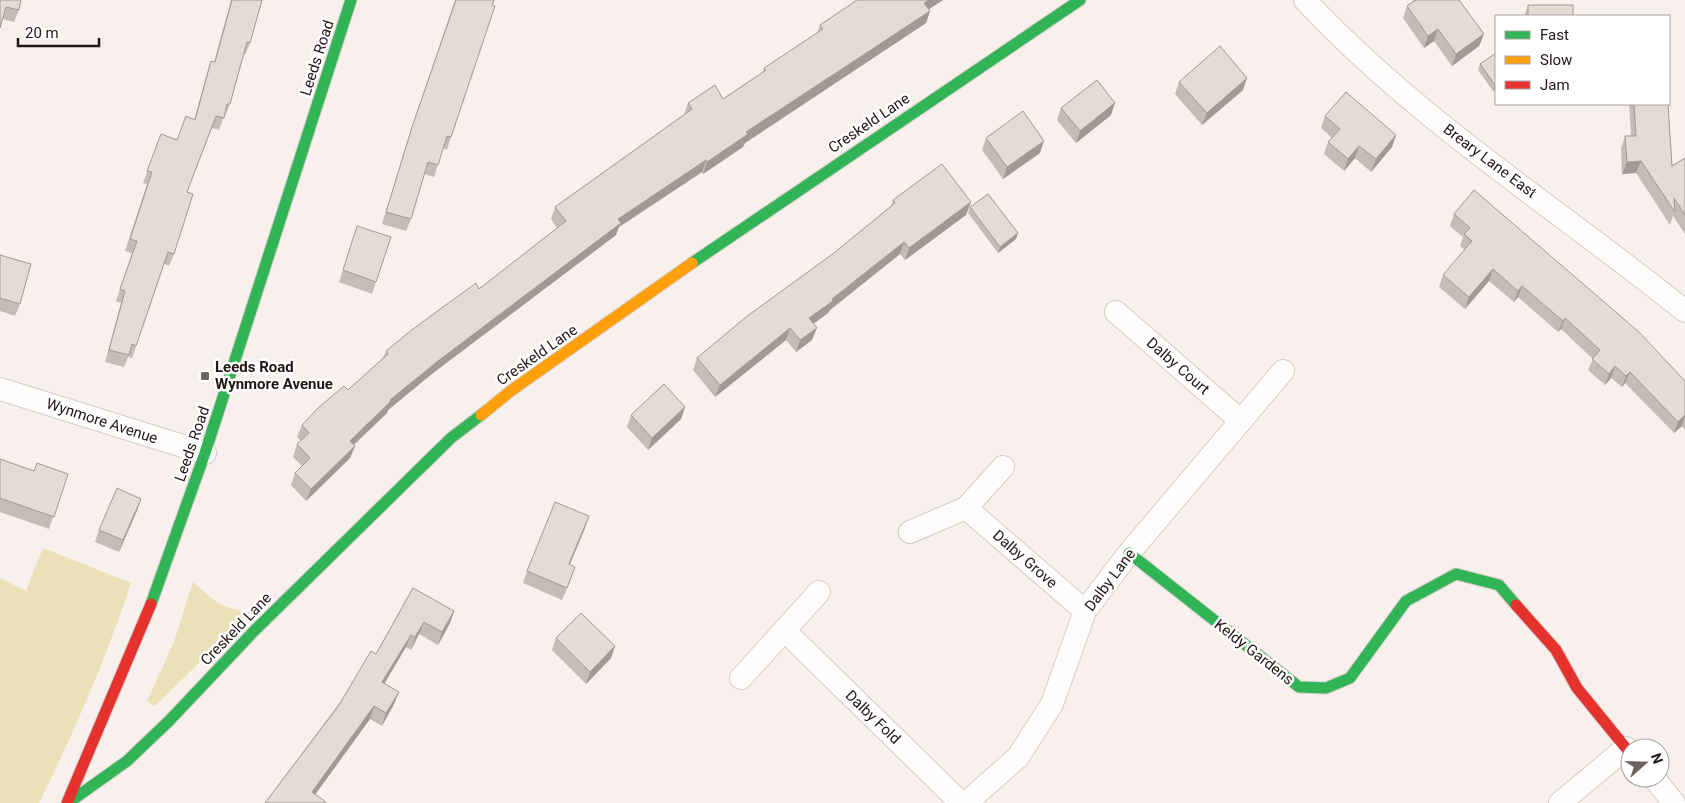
<svg xmlns="http://www.w3.org/2000/svg" width="1685" height="803" viewBox="0 0 1685 803" font-family="Roboto,sans-serif">
  <rect width="100%" height="100%" fill="#f8f0ed"/>
  <!-- green -->
  <g fill="#ebe0b7">
    <path d="M 43,548 L 131,583 C 106,659 74,732 39,803 L 0,803 L 0,578 L 26,591 Z"/>
    <path d="M 193,582 C 216,602 219,608 251,612 L 155,706 L 147,701 L 174,642 Z"/>
  </g>
  <g fill="none" stroke-linecap="round" stroke-linejoin="round">
    <!-- street casing -->
    <g stroke="#d4cbc9" stroke-width="24">
      <g id="street">
        <path d="M 1305,0 C 1417,120 1558,209 1685,311"/>
        <polyline points="1116,312 1241,421"/>
        <polyline points="0,389 205,453"/>
        <polyline points="1003,467 966,508 1085,611"/>
        <polyline points="910,532 966,508"/>
        <polyline points="784,630 961,803"/>
        <polyline points="741,678 819,592"/>
        <polyline points="1654,778 1674,803"/>
        <polyline points="966,803 1018,757 1052,704 1085,611 1129,553 1283,371"/>
        <polyline points="1560,803 1626,748"/>
      </g>
    </g>
    <!-- fast casing -->
    <g stroke="#d4cbc9" stroke-width="13">
      <g id="fast">
        <polyline points="692,263 1080,0"/>
        <polyline points="1129,553 1299,687 1326,688 1350,678 1406,601 1456,574 1499,585 1516,605"/>
        <polyline points="151,604 205,453 351,0"/>
        <polyline points="68,803 127,761 169,721 255,630 451,438 481,415"/>
      </g>
    </g>
    <!-- slow casing -->
    <g stroke="#d4cbc9" stroke-width="13">
      <polyline id="slow" points="481,415 512,390 692,263"/>
    </g>
    <!-- jam casing -->
    <g stroke="#d4cbc9" stroke-width="13">
      <g id="jam">
        <polyline points="1516,605 1556,650 1577,688 1630,753"/>
        <polyline points="67,803 151,604"/>
      </g>
    </g>
    <!-- street -->
    <use href="#street" stroke="#fefdfc" stroke-width="22"/>
    <!-- fast -->
    <use href="#fast" stroke="#30b455" stroke-width="11"/>
    <!-- slow -->
    <use href="#slow" stroke="#ff9f0a" stroke-width="11"/>
    <!-- jam -->
    <use href="#jam" stroke="#e5322d" stroke-width="11"/>
  </g>
  <!-- wall -->
  <g fill="#c6bcb5">
    <polygon points="0,0 19,10 14,22 3,19"/>
    <polygon points="231,0 262,0 250,43 245,55 244,54 230,104 225,116 224,116 219,130 212,128 187,192 174,254 169,266 164,264 132,358 128,357 124,367 105,362 121,303 116,301 132,253 125,251 147,184 143,183 161,134 177,140 194,120 207,73 211,61 214,62"/>
    <polygon points="455,0 451,137 447,150 443,148 434,177 424,174 411,219 406,231 382,224 409,136"/>
    <polygon points="857,0 943,0 929,9 930,11 926,23 745,143 743,147 703,174 702,172 619,227 616,235 433,373 388,410 387,413 354,445 355,446 350,458 306,501 291,485 295,473 302,466 293,457 297,444 301,441 297,437 302,425 348,390 383,358 386,351 479,289 557,228 551,219 555,207 684,115 688,103 723,99 763,72 764,68 817,33 820,25"/>
    <polygon points="1412,0 1459,0 1484,34 1479,46 1452,66 1434,41 1424,48 1403,18 1407,6 1413,2"/>
    <polygon points="1528,5 1528,16 1524,16"/>
    <polygon points="1496,53 1496,89 1493,91 1478,70 1480,64"/>
    <polygon points="1179,82 1243,90 1202,125 1175,94"/>
    <polygon points="1629,104 1668,104 1672,166 1685,158 1685,234 1673,216 1670,225 1636,173 1622,174 1621,148 1625,136 1631,136"/>
    <polygon points="1061,108 1111,115 1076,143 1057,120"/>
    <polygon points="1325,116 1396,135 1392,147 1371,172 1355,158 1344,171 1324,154 1328,142 1332,138 1321,128"/>
    <polygon points="986,138 1040,153 1003,179 982,150"/>
    <polygon points="893,200 971,202 966,215 905,260 900,254 830,310 828,313 813,324 812,340 796,352 786,340 715,397 693,370 697,358 834,253 891,206"/>
    <polygon points="970,207 1018,233 1016,239 998,253 968,213"/>
    <polygon points="1454,214 1685,381 1685,430 1682,426 1674,433 1625,383 1622,387 1611,378 1605,385 1588,370 1593,359 1561,329 1558,332 1518,297 1514,302 1489,281 1465,309 1439,287 1443,275 1465,250 1460,246 1463,237 1450,226"/>
    <polygon points="357,226 376,282 372,294 339,282"/>
    <polygon points="0,255 20,304 15,316 0,311"/>
    <polygon points="685,407 681,419 648,450 627,427 631,415"/>
    <polygon points="0,459 34,471 68,474 49,529 0,512"/>
    <polygon points="141,499 119,552 95,542 99,530"/>
    <polygon points="585,528 570,564 571,579 562,600 523,583 527,571"/>
    <polygon points="413,588 454,611 450,623 438,645 419,634 411,650 406,647 384,684 399,692 394,704 382,726 370,719 315,794 265,803 376,654"/>
    <polygon points="556,638 615,646 611,658 586,684 552,650"/>
  </g>
  <!-- shaded-wall -->
  <g fill="#a19993">
    <polygon points="929,0 943,0 920,15 924,3"/>
    <polygon points="930,11 926,23 745,143 743,147 703,174 707,162 746,132"/>
    <polygon points="1438,29 1434,41 1424,48 1428,36"/>
    <polygon points="1484,34 1479,46 1452,66 1456,54"/>
    <polygon points="1247,78 1243,90 1202,125 1207,113"/>
    <polygon points="1496,84 1496,89 1493,91 1495,85"/>
    <polygon points="1115,103 1111,115 1076,143 1080,131"/>
    <polygon points="1396,135 1392,147 1371,172 1376,159"/>
    <polygon points="1044,141 1040,153 1003,179 1007,167"/>
    <polygon points="1359,146 1355,158 1344,171 1348,159"/>
    <polygon points="706,160 702,172 619,227 616,235 433,373 388,410 387,413 345,453 350,441 390,400 438,361 618,219"/>
    <polygon points="1641,161 1636,173 1622,174 1627,162"/>
    <polygon points="971,202 966,215 905,260 909,248"/>
    <polygon points="1018,233 1016,239 998,253 1000,247"/>
    <polygon points="904,242 900,254 830,310 828,313 805,330 809,318"/>
    <polygon points="1493,269 1489,281 1465,309 1469,297"/>
    <polygon points="1522,286 1518,297 1514,302 1518,291"/>
    <polygon points="1565,318 1561,329 1558,332 1563,321"/>
    <polygon points="790,328 786,340 715,397 720,385"/>
    <polygon points="817,328 812,340 796,352 800,340"/>
    <polygon points="1615,366 1611,378 1605,385 1609,374"/>
    <polygon points="1630,372 1625,383 1622,387 1626,376"/>
    <polygon points="685,407 681,419 648,450 652,438"/>
    <polygon points="1685,415 1682,426 1674,433 1678,422"/>
    <polygon points="355,446 350,458 306,501 311,489"/>
    <polygon points="141,499 137,511 119,552 123,540"/>
    <polygon points="589,516 585,528 565,576 569,564"/>
    <polygon points="454,611 450,623 438,645 442,632"/>
    <polygon points="424,622 419,634 411,650 415,637"/>
    <polygon points="411,635 406,647 378,694 382,682"/>
    <polygon points="615,646 611,658 586,684 590,672"/>
    <polygon points="399,692 394,704 382,726 386,713"/>
    <polygon points="374,706 370,719 309,803 312,792"/>
  </g>
  <!-- building -->
  <g fill="#e6dbd2" stroke="#a19993">
    <polygon points="0,0 21,0 19,10 6,7 0,28"/>
    <polygon points="232,0 262,0 250,43 247,42 230,104 227,104 224,118 216,116 187,192 193,194 174,254 168,252 136,346 132,344 129,355 109,350 125,291 120,289 137,241 130,239 152,172 147,171 161,134 177,140 186,116 195,120 211,61 215,62"/>
    <polygon points="456,0 494,0 492,5 495,6 451,137 447,136 438,165 428,162 411,219 386,212 413,124"/>
    <polygon points="857,0 929,0 924,3 930,11 746,132 748,134 707,162 706,160 618,219 621,223 438,361 390,400 391,401 350,441 355,446 311,489 295,473 310,458 297,444 309,433 302,425 318,408 344,386 348,390 388,354 386,351 413,329 476,283 479,289 566,221 555,207 692,109 688,103 715,85 723,99 766,70 764,68 823,29 820,25"/>
    <polygon points="1416,0 1459,0 1484,34 1456,54 1438,29 1428,36 1407,6"/>
    <rect x="1528" y="5" width="45" height="11"/>
    <polygon points="1220,46 1247,78 1207,113 1179,82"/>
    <polygon points="1496,53 1496,84 1495,85 1480,64"/>
    <polygon points="1097,80 1115,103 1080,131 1061,108"/>
    <polygon points="1346,92 1396,135 1376,159 1359,146 1348,159 1328,142 1340,129 1325,116"/>
    <polygon points="1634,104 1668,104 1672,166 1685,158 1685,215 1674,198 1675,212 1641,161 1627,162 1625,136 1636,136"/>
    <polygon points="1023,111 1044,141 1007,167 986,138"/>
    <polygon points="942,164 971,202 909,248 904,242 832,299 833,301 809,318 817,328 800,340 790,328 720,385 697,358 746,317 834,253 895,203 893,200"/>
    <polygon points="1474,190 1639,332 1685,381 1685,415 1678,422 1630,372 1626,376 1615,366 1609,374 1592,359 1600,350 1565,318 1563,321 1522,286 1518,291 1493,269 1469,297 1443,275 1472,241 1464,234 1470,228 1454,214"/>
    <polygon points="988,194 1018,233 1000,247 970,207"/>
    <polygon points="357,226 391,237 376,282 343,270"/>
    <polygon points="0,255 31,264 20,304 0,298"/>
    <polygon points="664,384 685,407 652,438 631,415"/>
    <polygon points="0,459 34,471 37,463 68,474 54,517 0,498"/>
    <polygon points="117,488 141,499 123,540 99,530"/>
    <polygon points="555,502 589,516 569,564 575,567 567,588 527,571"/>
    <polygon points="413,588 454,611 442,632 424,622 415,637 411,635 382,682 399,692 386,713 374,706 312,792 326,802 326,803 265,803 339,705 371,651 376,654"/>
    <polygon points="581,613 615,646 590,672 556,638"/>
  </g>
  <!-- markers -->
  <rect fill="#6c6361" stroke="#fff" stroke-width="2" x="200" y="371" width="10" height="10" rx="2.5"/>
  <g text-anchor="middle" dominant-baseline="central" stroke-width="5" stroke-linejoin="round" paint-order="stroke">
    <!-- street labels -->
    <g font-size="15" fill="#201715" stroke="#fff">
      <text transform="translate(317 58) rotate(-72)">Leeds Road</text>
      <text transform="translate(869 123) rotate(-34)">Creskeld Lane</text>
      <text transform="translate(1490 161) rotate(37)">Breary Lane East</text>
      <text transform="translate(537 355) rotate(-35)">Creskeld Lane</text>
      <text transform="translate(1178 366) rotate(41)">Dalby Court</text>
      <text transform="translate(102 421) rotate(18)">Wynmore Avenue</text>
      <text transform="translate(192 444) rotate(-71)">Leeds Road</text>
      <text transform="translate(1025 559) rotate(41)">Dalby Grove</text>
      <text transform="translate(1110 580) rotate(-53)">Dalby Lane</text>
      <text transform="translate(236 629) rotate(-46)">Creskeld Lane</text>
      <text transform="translate(1254 652) rotate(38)">Keldy Gardens</text>
      <text transform="translate(873 717) rotate(44)">Dalby Fold</text>
    </g>
    <!-- poi labels -->
    <g font-size="15" font-weight="bold" fill="#201715" stroke="#fff" text-anchor="start">
      <text x="215" y="367">Leeds Road<tspan x="215" dy="17">Wynmore Avenue</tspan></text>
    </g>
  </g>
  <!-- legend -->
  <rect x="1495" y="15" width="175" height="90" fill="#ffffff" stroke="#a6a2a1"/>
  <rect x="1505" y="31" width="25" height="8" fill="#30b455" stroke="#a6a2a1"/>
  <text x="1540" y="40" font-size="15" fill="#201715">Fast</text>
  <rect x="1505" y="56" width="25" height="8" fill="#ff9f0a" stroke="#a6a2a1"/>
  <text x="1540" y="65" font-size="15" fill="#201715">Slow</text>
  <rect x="1505" y="81" width="25" height="8" fill="#e5322d" stroke="#a6a2a1"/>
  <text x="1540" y="90" font-size="15" fill="#201715">Jam</text>
  <!-- north arrow -->
  <g transform="translate(1645 763) rotate(70)"><circle r="24" fill="#ffffff" stroke="#a6a2a1"/>
  <path d="M0-4L9 19L0 12L-9 19Z" fill="#6c6361"/>
  <text y="-8" font-size="14" font-weight="bold" text-anchor="middle" fill="#201715">N</text>
  </g>
  <!-- scale -->
  <path d="M18 38v8h81v-8" fill="none" stroke="#201715" stroke-width="2.5"/>
  <text x="25" y="38" font-size="15" fill="#201715" stroke="#ffffff" stroke-width="4" paint-order="stroke">20 m</text>
</svg>
